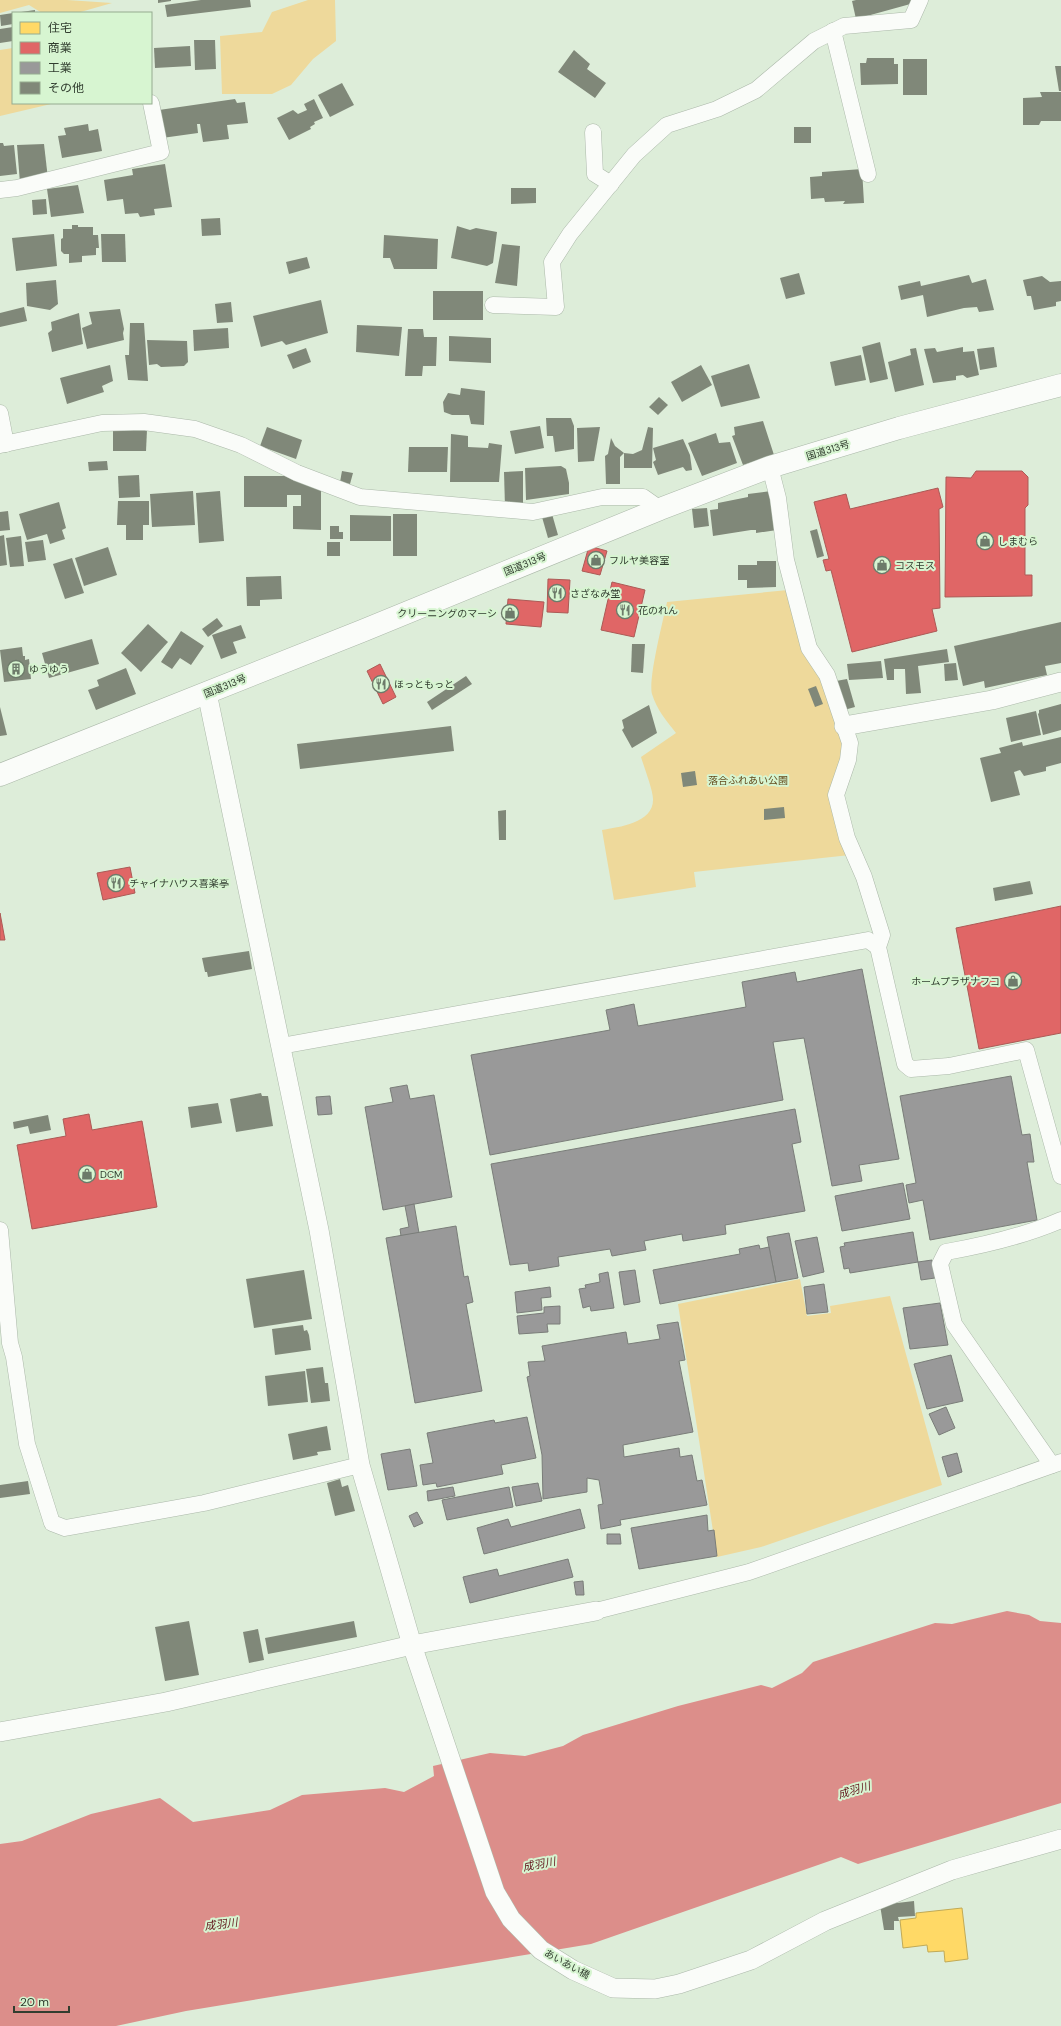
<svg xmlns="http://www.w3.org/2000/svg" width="1061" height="2026" viewBox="0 0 1061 2026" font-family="'DM Sans','Noto Sans JP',sans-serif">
  <rect width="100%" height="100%" fill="#ddedd9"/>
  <!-- green -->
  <g fill="#eed99b">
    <polygon points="0,0 67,0 112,3 77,13 42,13 29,5 0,13"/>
    <polygon points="308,0 335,0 336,41 313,59 291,85 272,94 222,94 220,36 262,32 272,12"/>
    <polygon points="13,48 13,103 51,104 0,116 0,50"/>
    <path d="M 788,590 L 844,740 L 844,758 L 833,792 L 850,855 L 694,872 L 696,887 L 614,900 L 602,830 C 619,827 654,823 653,799 C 653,790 644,767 641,757 L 676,733 C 666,720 657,710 652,694 C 648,679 663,621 667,602 Z"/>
    <polygon points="800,1279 807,1316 831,1313 830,1306 890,1296 942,1485 761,1547 717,1557 678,1304"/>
  </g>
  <!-- water -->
  <polygon fill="#dc8e8a" points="1007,1611 1029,1615 1040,1621 1061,1623 1061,1803 858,1864 841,1857 591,1944 186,2011 116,2026 0,2026 0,1844 22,1841 91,1814 160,1798 193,1822 270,1810 302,1795 385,1788 404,1792 434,1776 433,1766 490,1753 525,1756 563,1746 583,1735 678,1706 761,1685 772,1688 802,1673 813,1662 935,1623 952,1624"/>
  <!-- homes -->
  <polygon fill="#ffd966" stroke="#c1aa56" points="962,1908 968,1959 945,1962 944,1951 928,1952 927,1945 903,1948 900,1920 916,1918 916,1913"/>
  <!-- shops -->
  <g fill="#e06666" stroke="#ac5a56">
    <polygon points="976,471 1022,471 1028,477 1028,505 1025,508 1025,575 1032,575 1032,596 945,597 946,477 971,478"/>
    <polygon points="938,488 943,507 939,509 940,608 932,609 937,631 852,652 831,570 826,571 823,560 829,559 814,502 846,494 850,509"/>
    <polygon points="589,546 607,551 600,575 582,571"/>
    <polygon points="548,579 570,580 568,613 547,612"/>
    <polygon points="612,582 645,590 634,637 601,630"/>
    <polygon points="508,599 544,602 541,627 506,624"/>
    <polygon points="380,664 396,697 383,704 367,671"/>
    <polygon points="130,867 135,893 103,900 97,873"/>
    <polygon points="1061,906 1061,1033 979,1049 956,928"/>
    <polygon points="0,913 5,940 0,940"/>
    <polygon points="89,1114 92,1130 142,1121 157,1207 32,1229 17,1145 66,1136 63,1119"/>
  </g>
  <!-- industry -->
  <g fill="#999" stroke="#7a7d79">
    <polygon points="862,969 899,1159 859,1165 862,1181 832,1186 804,1038 773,1042 783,1100 490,1155 471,1055 610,1030 606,1010 634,1004 638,1026 746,1007 742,982 795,972 797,982"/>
    <polygon points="1011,1076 1022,1135 1030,1134 1034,1162 1027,1162 1037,1220 930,1240 923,1200 909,1203 906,1185 916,1183 900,1096"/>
    <polygon points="407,1085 410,1099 434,1095 452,1197 383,1210 365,1107 393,1102 390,1088"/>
    <polygon points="330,1096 332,1114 318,1115 316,1097"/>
    <polygon points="795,1109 801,1142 792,1144 805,1211 725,1225 726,1234 683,1241 682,1234 644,1241 646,1250 612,1256 610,1249 558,1257 559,1266 529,1271 528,1263 510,1265 491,1164"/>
    <polygon points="903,1183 910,1219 842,1231 835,1196"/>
    <polygon points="414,1204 419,1233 401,1236 400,1229 409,1227 405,1206"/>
    <polygon points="456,1226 464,1277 468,1276 473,1302 466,1304 482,1391 415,1403 386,1238"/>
    <polygon points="913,1232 918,1262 850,1273 849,1268 844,1269 840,1247 845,1246 844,1243"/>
    <polygon points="789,1233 798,1278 776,1282 767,1237"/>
    <polygon points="817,1237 824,1272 803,1277 795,1241"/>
    <polygon points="759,1245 760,1249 769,1247 776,1282 660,1304 653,1270 740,1254 739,1249"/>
    <polygon points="932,1260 935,1278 921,1280 918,1262"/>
    <polygon points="635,1270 640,1302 624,1305 619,1272"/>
    <polygon points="608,1272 614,1308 591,1311 590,1306 583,1308 579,1289 586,1288 585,1285 600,1282 599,1274"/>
    <polygon points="824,1284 828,1312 807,1314 804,1287"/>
    <polygon points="550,1287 551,1297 541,1298 542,1310 517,1313 515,1292"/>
    <polygon points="940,1303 948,1345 910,1349 903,1308"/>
    <polygon points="560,1306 560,1324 547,1324 548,1332 519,1334 517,1316 544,1313 544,1307"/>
    <polygon points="678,1322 685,1360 679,1361 693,1432 623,1445 624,1457 679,1448 680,1457 692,1455 697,1481 702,1480 707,1505 620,1520 621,1525 601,1529 598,1505 603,1504 599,1480 587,1478 587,1492 543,1499 542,1455 527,1377 530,1376 528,1362 545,1361 542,1346 626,1332 628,1344 660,1339 657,1325"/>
    <polygon points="951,1355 963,1401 927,1409 914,1364"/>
    <polygon points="946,1407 955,1428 939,1435 929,1414"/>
    <polygon points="527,1417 536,1458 501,1465 503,1474 437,1487 436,1483 423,1485 420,1465 433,1463 427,1433 494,1420 495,1423"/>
    <polygon points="410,1449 417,1486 388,1490 381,1454"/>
    <polygon points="957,1453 962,1472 948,1477 942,1457"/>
    <polygon points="538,1483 542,1501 516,1506 512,1487"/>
    <polygon points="453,1487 455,1496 428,1501 427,1491"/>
    <polygon points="509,1487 513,1507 447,1520 442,1500"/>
    <polygon points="580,1509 585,1528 484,1554 477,1528 508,1519 511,1527"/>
    <polygon points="417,1512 423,1523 414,1527 409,1516"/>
    <polygon points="707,1515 708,1531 714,1530 717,1556 639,1569 631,1528"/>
    <polygon points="607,1534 620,1534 621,1544 607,1544"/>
    <polygon points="568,1559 573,1577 470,1603 463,1577 497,1569 499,1576"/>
    <polygon points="583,1581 584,1595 576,1595 574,1582"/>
  </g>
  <!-- building -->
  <g fill="#808879">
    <polygon points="158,0 171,0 171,1 158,3"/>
    <polygon points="201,0 250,0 251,7 167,17 165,5"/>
    <polygon points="856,0 914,0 914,3 856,19 852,1"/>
    <polygon points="35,10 35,13 21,13 21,12"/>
    <polygon points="13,13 13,24 1,26 0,15"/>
    <polygon points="13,27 13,41 0,43 0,29"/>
    <polygon points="194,40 215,40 216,69 195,70"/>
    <polygon points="190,46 191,66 155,68 154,48"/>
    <polygon points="574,50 590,64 587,69 606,83 595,98 558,72"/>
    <polygon points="867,58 894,58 894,64 898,64 898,84 861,85 860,63 866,63"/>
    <rect x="903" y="59" width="24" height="36"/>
    <polygon points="1055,66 1061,66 1061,91 1059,91"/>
    <polygon points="342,83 354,105 330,117 318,95"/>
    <polygon points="1040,92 1061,92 1061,121 1041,121 1039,125 1023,125 1023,98 1042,97"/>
    <polygon points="235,99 237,103 245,102 248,123 227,125 229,139 203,142 200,124 197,124 198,133 162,138 159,110"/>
    <polygon points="314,99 323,118 314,122 315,124 310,127 311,129 289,140 277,118 293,110 298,114 307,110 304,104"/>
    <polygon points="88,124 89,131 98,129 102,151 62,158 58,136 66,135 64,128"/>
    <rect x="794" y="127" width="17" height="16"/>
    <polygon points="0,143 3,143 4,146 14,145 17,174 0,176"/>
    <polygon points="44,144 48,179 20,183 17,145"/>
    <polygon points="165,164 172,207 154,209 155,215 140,217 138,213 125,214 123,199 107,201 104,180 133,175 132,169"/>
    <polygon points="862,169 864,203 843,204 845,201 825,202 824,198 811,199 810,177 822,176 822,172"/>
    <polygon points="78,185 84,213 51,217 47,189"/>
    <polygon points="511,188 536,188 536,203 511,204"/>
    <polygon points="46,199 47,214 33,215 32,200"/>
    <polygon points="220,218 221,235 202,236 201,219"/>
    <polygon points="72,225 78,225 78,227 93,227 93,235 98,235 99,248 96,248 96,255 82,256 82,262 69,263 69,254 64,254 61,251 61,239 63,238 63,229 72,229"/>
    <polygon points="457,226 470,230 476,228 497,232 493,263 487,266 451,258"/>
    <polygon points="54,234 57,266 16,271 12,238"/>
    <polygon points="101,234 125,234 126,262 102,262"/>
    <polygon points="384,235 438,239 437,269 394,269 390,258 383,258"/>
    <polygon points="502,244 520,246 517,286 495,283"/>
    <polygon points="307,257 310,268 289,274 286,262"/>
    <polygon points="799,273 805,294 786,299 780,278"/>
    <polygon points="969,275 972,283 986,279 994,310 979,312 977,307 964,308 927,317 923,295 901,300 898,286 920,281 921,286"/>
    <polygon points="1042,276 1050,282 1061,281 1061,301 1056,302 1056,306 1034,310 1031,296 1027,296 1023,280"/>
    <polygon points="56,280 58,304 50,310 27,306 26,283"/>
    <rect x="433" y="291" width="50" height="29"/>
    <polygon points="321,300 328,333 286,345 282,341 261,347 253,316"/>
    <polygon points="231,302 233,322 217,323 215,304"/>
    <polygon points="24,307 27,321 0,327 0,313"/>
    <polygon points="120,309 124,329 123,333 124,340 87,349 82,328 92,324 89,312"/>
    <polygon points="79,313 83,344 52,352 48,333 52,330 51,322"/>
    <polygon points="130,323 144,323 148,381 128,380 125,355 129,355"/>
    <polygon points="357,325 402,327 399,356 356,352"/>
    <polygon points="228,328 229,348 194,351 193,330"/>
    <polygon points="408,329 423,329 424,337 437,337 436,366 423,366 422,376 405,376"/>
    <polygon points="449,336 491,338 491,363 449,361"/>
    <polygon points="147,340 187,341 188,362 184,366 161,367 157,364 149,365"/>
    <polygon points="880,342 888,379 870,383 862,347"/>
    <polygon points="963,347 963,352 974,351 979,375 967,378 963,375 956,376 956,380 933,383 924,349 935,348 937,352"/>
    <polygon points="994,347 997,367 980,370 977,349"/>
    <polygon points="306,348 311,362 293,369 287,355"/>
    <polygon points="916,348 924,385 895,392 888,362 911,355 910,349"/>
    <polygon points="861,355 866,380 835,386 830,362"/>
    <polygon points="749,364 760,398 721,407 711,376"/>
    <polygon points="110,365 113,381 102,386 104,392 67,404 60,378"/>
    <polygon points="701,365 712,385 682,402 671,382"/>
    <polygon points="461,388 485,391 484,425 471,424 469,415 452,415 444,412 443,402 448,393 460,395"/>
    <polygon points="659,397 668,405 658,415 649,407"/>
    <polygon points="546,418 571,418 574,426 574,449 555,452 553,436 547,436"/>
    <polygon points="763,421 774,455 743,465 732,436 735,435 734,427"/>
    <polygon points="540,426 544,448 515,454 510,431"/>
    <polygon points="267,427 302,440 296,459 260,446"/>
    <polygon points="600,427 594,461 578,462 577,428"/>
    <polygon points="648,427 653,428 652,468 624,468 624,453 633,454 642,450"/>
    <polygon points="113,430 147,430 146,451 113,451"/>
    <polygon points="716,433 719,443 730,442 737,463 702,476 688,443"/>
    <polygon points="451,434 468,436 468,447 488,448 489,443 502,445 499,482 450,482"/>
    <polygon points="611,438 615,446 624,453 620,457 620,484 606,484 605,456 608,454"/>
    <polygon points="683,439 690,455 692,470 686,471 683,467 658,475 653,462 656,460 653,448"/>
    <polygon points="409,447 448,447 447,472 408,472"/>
    <polygon points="107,461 108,470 89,471 88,462"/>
    <polygon points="561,466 566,469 569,483 569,494 526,500 525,468"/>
    <polygon points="342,471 353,473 350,484 340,482"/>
    <polygon points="523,471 523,507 505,507 504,472"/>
    <polygon points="139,475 140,497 119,498 118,476"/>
    <polygon points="244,476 286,476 321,488 321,530 293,529 293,506 301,506 301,495 287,495 287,507 244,507"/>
    <polygon points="193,491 195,525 152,527 150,494"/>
    <polygon points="220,491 224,541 199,543 196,493"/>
    <polygon points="771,491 777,530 756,533 756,530 751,530 713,536 710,510 718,509 718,503 748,497 748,494"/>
    <polygon points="118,501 149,501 149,525 143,525 143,540 126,540 126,525 117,525"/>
    <polygon points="59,502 66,528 62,530 65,539 50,544 47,534 27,540 19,514"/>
    <polygon points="707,508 709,526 694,528 692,509"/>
    <polygon points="8,511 10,530 0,531 0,512"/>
    <rect x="393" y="514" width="24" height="42"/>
    <polygon points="552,514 558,535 548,538 542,517"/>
    <polygon points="350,515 391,516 391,541 350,541"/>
    <polygon points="330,526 339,526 339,532 343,532 343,539 330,539"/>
    <polygon points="817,529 824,556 817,558 810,531"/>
    <polygon points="4,535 7,565 0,566 0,536"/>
    <polygon points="21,536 24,566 10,567 6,538"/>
    <polygon points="43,540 46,560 28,562 25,542"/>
    <rect x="327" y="542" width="13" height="14"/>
    <polygon points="108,547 117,575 84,586 75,558"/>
    <polygon points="72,558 84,593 65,599 53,564"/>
    <polygon points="757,561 776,561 776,587 747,588 747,580 738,580 738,565 757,565"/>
    <polygon points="281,576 282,599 260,600 260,606 247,606 246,577"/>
    <polygon points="217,618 223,626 208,637 202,629"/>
    <polygon points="1061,622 1061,663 1045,666 1047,675 985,688 984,681 963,686 954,646"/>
    <polygon points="148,624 168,642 141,672 121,653"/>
    <polygon points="241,625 246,638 233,642 237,653 221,659 212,635"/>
    <polygon points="181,631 204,646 191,665 180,658 172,669 161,662"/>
    <polygon points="92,639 99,664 49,678 42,653"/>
    <polygon points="632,644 645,644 643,673 631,672"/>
    <polygon points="22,647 23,656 25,656 25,660 29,659 31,679 4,682 0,650"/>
    <polygon points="947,649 949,662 918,666 921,693 906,694 905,669 894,669 894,680 887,680 884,659"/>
    <polygon points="881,661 883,678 849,680 847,664"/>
    <polygon points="956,663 958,680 945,681 944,664"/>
    <polygon points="126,668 136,694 96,710 88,690 99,686 97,680"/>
    <polygon points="466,676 472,684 432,710 427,702"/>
    <polygon points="847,679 855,707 844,710 836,681"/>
    <polygon points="816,686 823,704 815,707 808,689"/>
    <polygon points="1061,704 1061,730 1043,735 1038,714 1039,713 1039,710"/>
    <polygon points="649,705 657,733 632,748 622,730 624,728 622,720"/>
    <polygon points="0,707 7,735 0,736"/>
    <polygon points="1036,711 1041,735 1011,742 1006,718"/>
    <polygon points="451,726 454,751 300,769 297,744"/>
    <polygon points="1061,737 1061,763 1046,767 1046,771 1024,776 1020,770 1014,772 1020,795 991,802 980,758 1001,753 999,748 1022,742 1023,746"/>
    <polygon points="695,771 697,785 683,787 681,773"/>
    <polygon points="784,807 785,818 764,820 764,809"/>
    <polygon points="506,810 506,840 499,840 498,811"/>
    <polygon points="1030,881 1033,894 995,901 993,888"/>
    <polygon points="249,951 252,969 208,977 207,972 205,972 202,958"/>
    <polygon points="261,1093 262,1096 268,1096 273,1126 236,1132 230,1099"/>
    <polygon points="218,1103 222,1123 191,1128 188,1107"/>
    <polygon points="48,1115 51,1130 30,1134 28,1126 14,1129 13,1122"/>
    <polygon points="304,1270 312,1319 254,1328 246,1279"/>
    <polygon points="303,1325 304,1331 307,1330 309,1335 311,1350 275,1355 272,1329"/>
    <polygon points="323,1367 325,1383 328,1383 330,1401 311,1403 306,1369"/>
    <polygon points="305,1371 308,1402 268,1406 265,1376"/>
    <polygon points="327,1426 331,1450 317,1452 318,1455 293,1460 288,1434"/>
    <polygon points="340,1479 342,1487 348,1485 355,1511 335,1516 327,1483"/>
    <polygon points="28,1481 30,1494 0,1498 0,1485"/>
    <polygon points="189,1621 199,1675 165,1681 155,1627"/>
    <polygon points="354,1621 357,1637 268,1654 265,1638"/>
    <polygon points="258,1629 264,1660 249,1663 243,1632"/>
    <polygon points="914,1901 915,1916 898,1917 899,1921 894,1921 894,1930 884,1930 880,1905"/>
  </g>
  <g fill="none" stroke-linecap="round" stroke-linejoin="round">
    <!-- minor casing -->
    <g stroke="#abb8a9" stroke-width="17">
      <g id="minor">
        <polyline points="833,31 868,174"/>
        <polyline points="593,132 595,174 611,184"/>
        <polyline points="0,190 17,188 161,152 151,103"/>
        <polyline points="493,305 556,307 552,262 570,234 634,155 667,125 717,109 756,90 814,41 844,26 911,20 920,0"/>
        <polyline points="0,413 6,444"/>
        <polyline points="0,445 102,423 144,422 195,429 241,445 297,473 360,497 533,512 602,497 643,497 660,509"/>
        <polyline points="770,467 778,498 786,560 809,648 827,675 850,743 848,760 836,795 847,838 864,877 882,935 878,947 905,1064 911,1069 949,1066 1026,1050 1061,1176"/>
        <polyline points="281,1046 868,940 878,947"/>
        <polyline points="0,1230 10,1343 14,1357 27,1444 52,1523 65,1528 204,1503 360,1465"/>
        <path d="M 1052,1465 L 954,1324 L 940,1264 L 946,1252 C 986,1245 1024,1236 1061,1220"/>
        <polyline points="596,1611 749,1572 1061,1462"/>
      </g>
    </g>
    <!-- tertiary casing -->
    <g stroke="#abb8a9" stroke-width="20">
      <g id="tertiary">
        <polyline points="207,693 319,1230 360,1465 412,1645 495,1892 511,1919 541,1950 573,1970 613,1988 655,1989 679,1984 751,1960 825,1921 952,1870 1061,1839"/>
        <polyline points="844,726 992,700 1061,682"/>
        <polyline points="0,1732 166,1702 412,1645 596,1611"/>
      </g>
    </g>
    <!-- trunk casing -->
    <g stroke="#abb8a9" stroke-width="23">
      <polyline id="trunk" points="0,775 362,631 660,509 770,467 899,428 1061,385"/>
    </g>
    <!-- minor -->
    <use href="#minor" stroke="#fafcf9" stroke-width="16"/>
    <!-- tertiary -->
    <use href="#tertiary" stroke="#fafcf9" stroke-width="19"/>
    <!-- trunk -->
    <use href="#trunk" stroke="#fafcf9" stroke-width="22"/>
  </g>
  <!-- icons -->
  <defs>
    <g id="shop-ring" transform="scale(0.9)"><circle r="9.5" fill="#d7f5d1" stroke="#6d7b6a" stroke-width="1.5"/><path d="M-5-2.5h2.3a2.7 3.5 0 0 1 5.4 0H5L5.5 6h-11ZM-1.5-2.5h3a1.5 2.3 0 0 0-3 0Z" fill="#6d7b6a"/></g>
    <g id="restaurant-ring" transform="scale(0.9)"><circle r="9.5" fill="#d7f5d1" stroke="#6d7b6a" stroke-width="1.5"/><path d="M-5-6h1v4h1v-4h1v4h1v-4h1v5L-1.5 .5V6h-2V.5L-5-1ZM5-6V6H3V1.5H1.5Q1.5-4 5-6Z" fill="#6d7b6a"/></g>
    <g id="building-ring" transform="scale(0.9)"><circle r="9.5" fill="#d7f5d1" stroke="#6d7b6a" stroke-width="1.5"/><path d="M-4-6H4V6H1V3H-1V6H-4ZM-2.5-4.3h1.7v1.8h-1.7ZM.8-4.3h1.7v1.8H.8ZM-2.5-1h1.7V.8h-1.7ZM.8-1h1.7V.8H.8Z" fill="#6d7b6a"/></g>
  </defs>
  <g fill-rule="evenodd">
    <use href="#shop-ring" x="985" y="541"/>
    <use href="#shop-ring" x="596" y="560"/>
    <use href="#shop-ring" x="882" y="565"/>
    <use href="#restaurant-ring" x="557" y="593"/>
    <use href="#restaurant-ring" x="625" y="610"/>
    <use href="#shop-ring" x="510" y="613"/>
    <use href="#building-ring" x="16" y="669"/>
    <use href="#restaurant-ring" x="381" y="684"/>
    <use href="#restaurant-ring" x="116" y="883"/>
    <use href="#shop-ring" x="1013" y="981"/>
    <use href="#shop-ring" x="87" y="1174"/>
  </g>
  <g text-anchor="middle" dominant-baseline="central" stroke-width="4" stroke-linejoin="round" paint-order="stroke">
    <!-- street labels -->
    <g font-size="10" fill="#313d2f" stroke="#d7f5d1">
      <text transform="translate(828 450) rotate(-17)">国道313号</text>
      <text transform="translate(525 564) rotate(-22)">国道313号</text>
      <text transform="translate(225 686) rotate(-22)">国道313号</text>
      <text transform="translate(567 1964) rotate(29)">あいあい橋</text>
    </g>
    <!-- poi labels -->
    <g font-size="10" fill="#313d2f" stroke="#d7f5d1" text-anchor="start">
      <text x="998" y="541">しまむら</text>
      <text x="609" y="560">フルヤ美容室</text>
      <text x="895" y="565">コスモス</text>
      <text x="570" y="593">さざなみ堂</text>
      <text x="638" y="610">花のれん</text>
      <text x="497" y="613" text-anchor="end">クリーニングのマーシ</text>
      <text x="29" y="669">ゆうゆう</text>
      <text x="394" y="684">ほっともっと</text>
      <text x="129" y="883">チャイナハウス喜楽亭</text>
      <text x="1000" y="981" text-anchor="end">ホームプラザナフコ</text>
      <text x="100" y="1174">DCM</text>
    </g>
    <!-- park labels -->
    <g font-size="10" fill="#634a1c" stroke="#d7f5d1">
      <text x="748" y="780">落合ふれあい公園</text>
    </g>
    <!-- water labels -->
    <g font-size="11" font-style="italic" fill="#63181e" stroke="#d7f5d1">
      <text transform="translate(854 1790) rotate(-16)">成羽川</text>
      <text transform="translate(539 1864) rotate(-11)">成羽川</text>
      <text transform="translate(221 1924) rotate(-7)">成羽川</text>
    </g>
  </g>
  <!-- legend -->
  <rect x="12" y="12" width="140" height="92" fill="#d7f5d1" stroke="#95ab90"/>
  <rect x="20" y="22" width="20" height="12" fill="#ffd966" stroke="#95ab90"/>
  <text x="48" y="32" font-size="12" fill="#313d2f">住宅</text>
  <rect x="20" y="42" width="20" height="12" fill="#e06666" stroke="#95ab90"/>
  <text x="48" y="52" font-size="12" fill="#313d2f">商業</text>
  <rect x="20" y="62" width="20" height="12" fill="#999999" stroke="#95ab90"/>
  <text x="48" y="72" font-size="12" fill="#313d2f">工業</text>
  <rect x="20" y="82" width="20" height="12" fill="#808879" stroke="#95ab90"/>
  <text x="48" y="92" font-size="12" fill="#313d2f">その他</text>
  <!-- scale -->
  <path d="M14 2006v6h55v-6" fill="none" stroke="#313d2f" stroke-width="2"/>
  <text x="20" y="2006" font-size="12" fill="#313d2f" stroke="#d7f5d1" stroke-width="3" paint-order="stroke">20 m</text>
</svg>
